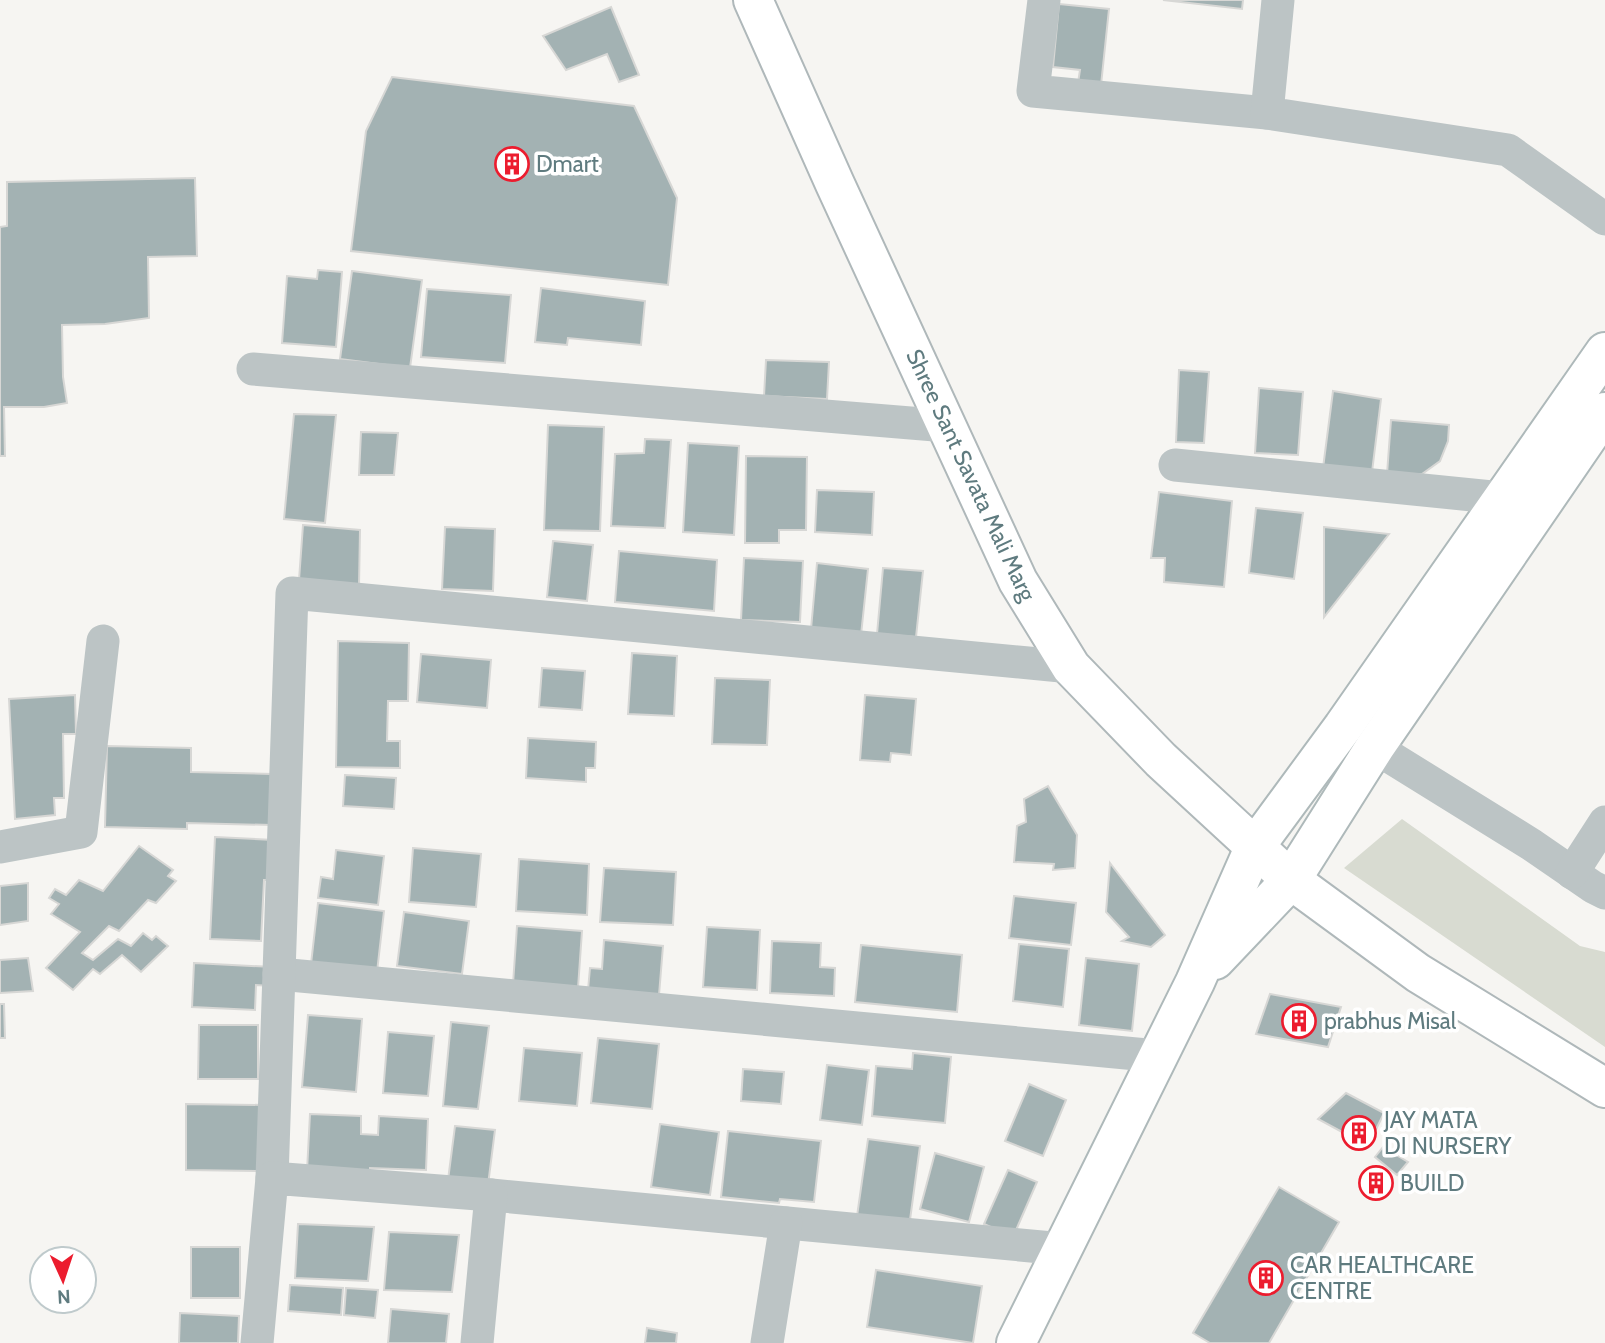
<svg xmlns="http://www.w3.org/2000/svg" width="1605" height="1343" viewBox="0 0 1605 1343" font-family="Cabin,sans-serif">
  <rect width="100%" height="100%" fill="#f6f5f2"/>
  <!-- green -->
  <polygon fill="#d8dbd1" points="1402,819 1580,946 1605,952 1605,1047 1344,868"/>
  <!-- building -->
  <g fill="#a3b2b3" stroke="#d7d7d5" stroke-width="2">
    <polygon points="1163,0 1243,0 1242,9"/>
    <polygon points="1059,4 1109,9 1101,85 1078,83 1080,70 1053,67"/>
    <polygon points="611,7 639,75 619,82 607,54 566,70 543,36"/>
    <polygon points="392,77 634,106 677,198 668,285 351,251 366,131"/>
    <polygon points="195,178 197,256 148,257 149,318 105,324 62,325 63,377 67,403 44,407 4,407 5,456 0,456 0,227 7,226 7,182"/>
    <polygon points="318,270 342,272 336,347 282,343 287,276 317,279"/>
    <polygon points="352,271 422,280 410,368 340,359"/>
    <polygon points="541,288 645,301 641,345 568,338 567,345 535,342"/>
    <polygon points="427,289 511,295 505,363 421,357"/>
    <polygon points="766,360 829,362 827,399 764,396"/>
    <polygon points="1179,370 1209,372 1204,443 1176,442"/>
    <polygon points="1259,388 1303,392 1298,455 1255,453"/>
    <polygon points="1333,391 1381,399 1372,472 1323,468"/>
    <polygon points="294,414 336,415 325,523 284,519"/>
    <polygon points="1391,420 1449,425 1448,441 1440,461 1422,474 1387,474"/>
    <polygon points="548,425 604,427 600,531 544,530"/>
    <polygon points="361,432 398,433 394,475 359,475"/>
    <polygon points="645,439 671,440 665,528 611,526 615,454 644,453"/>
    <polygon points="688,443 739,446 734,535 683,532"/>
    <polygon points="746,456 807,457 806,530 779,530 779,543 745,543"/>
    <polygon points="817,490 874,492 872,535 815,532"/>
    <polygon points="1159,492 1232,501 1224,587 1164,582 1165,558 1151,558"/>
    <polygon points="1256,508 1303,513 1294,579 1249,573"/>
    <polygon points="303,525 360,530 359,586 299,580"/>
    <polygon points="445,527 495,529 493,591 442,589"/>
    <polygon points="1324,527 1389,534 1324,617"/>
    <polygon points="553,541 593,545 587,601 547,597"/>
    <polygon points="619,551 717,560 714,611 615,602"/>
    <polygon points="744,558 803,561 800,622 741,620"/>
    <polygon points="817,563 868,569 861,635 811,629"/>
    <polygon points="883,568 923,571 916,637 877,634"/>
    <polygon points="338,641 409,643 408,701 388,701 387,741 400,741 400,768 336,767"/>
    <polygon points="632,653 677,656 674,716 628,714"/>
    <polygon points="421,654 491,660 487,708 417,702"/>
    <polygon points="542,668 585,671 582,710 539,707"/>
    <polygon points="715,678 770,680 767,745 712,744"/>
    <polygon points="75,695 76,734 63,734 64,798 54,798 55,815 15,819 9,699"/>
    <polygon points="865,695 916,699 911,755 891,753 890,762 860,760"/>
    <polygon points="528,738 596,742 595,768 586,768 586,782 526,778"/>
    <polygon points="107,746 191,748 191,772 272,774 271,825 187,823 187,829 105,827"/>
    <polygon points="345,775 396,778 394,809 343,806"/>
    <polygon points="1048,786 1077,835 1075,868 1053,870 1054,864 1014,862 1017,826 1026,822 1024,799"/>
    <polygon points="215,837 274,840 273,880 264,880 261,941 210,939"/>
    <polygon points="139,846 173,870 168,876 176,881 156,903 148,900 119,931 109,926 82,953 93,960 118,939 131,946 143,933 152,940 156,936 168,946 141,972 122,955 100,974 93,969 73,990 46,968 80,932 51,914 59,904 49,898 55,889 66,895 79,880 103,891"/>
    <polygon points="413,848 481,854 476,907 409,902"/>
    <polygon points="336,850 384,856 378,905 318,898 321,877 333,879"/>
    <polygon points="519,859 589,864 587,915 516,911"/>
    <polygon points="1110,863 1165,935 1151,947 1122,941 1129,937 1106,912"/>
    <polygon points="604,868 676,872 673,925 600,922"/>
    <polygon points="28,883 28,921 0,925 0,886"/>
    <polygon points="1014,896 1076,903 1071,945 1009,938"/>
    <polygon points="318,903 384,911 377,972 311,964"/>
    <polygon points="404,912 469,921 462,974 397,966"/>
    <polygon points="517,926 582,931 578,988 513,984"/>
    <polygon points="707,927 760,930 757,990 703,987"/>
    <polygon points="604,940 663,946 659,995 588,990 590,968 602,969"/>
    <polygon points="772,941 821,943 820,967 835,968 834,996 770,993"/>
    <polygon points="1019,944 1069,949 1063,1007 1013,1001"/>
    <polygon points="861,945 962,955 957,1012 855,1002"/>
    <polygon points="28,958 33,991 0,993 0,960"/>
    <polygon points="1086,958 1139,964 1132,1031 1079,1025"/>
    <polygon points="194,963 273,967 271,986 256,985 255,1010 192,1007"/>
    <polygon points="1270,994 1341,1007 1328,1047 1256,1034"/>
    <polygon points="0,1004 4,1004 5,1038 0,1038"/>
    <polygon points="308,1015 362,1019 356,1092 302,1087"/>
    <polygon points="451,1022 489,1026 478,1109 443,1106"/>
    <polygon points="199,1025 258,1025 258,1079 198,1079"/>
    <polygon points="388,1032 434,1036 428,1096 383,1093"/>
    <polygon points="598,1038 659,1044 652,1109 591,1103"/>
    <polygon points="524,1048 582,1053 577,1106 519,1101"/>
    <polygon points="913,1053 951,1057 945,1123 872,1116 876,1066 912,1069"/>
    <polygon points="827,1065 869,1070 862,1125 820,1120"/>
    <polygon points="743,1069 784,1072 781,1104 741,1101"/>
    <polygon points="1029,1084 1066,1100 1043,1156 1005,1141"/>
    <polygon points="1346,1093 1384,1113 1368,1146 1318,1119"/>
    <polygon points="186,1104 264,1105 263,1171 186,1170"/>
    <polygon points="310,1114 361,1116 361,1134 378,1135 379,1116 428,1119 426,1170 370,1168 370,1174 307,1171"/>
    <polygon points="660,1124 719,1132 710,1195 651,1187"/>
    <polygon points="455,1126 495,1130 488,1185 448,1180"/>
    <polygon points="728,1131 821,1141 814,1202 780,1199 779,1203 721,1197"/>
    <polygon points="868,1139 920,1146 910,1220 857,1216"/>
    <polygon points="1383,1147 1408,1162 1397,1175 1375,1157"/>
    <polygon points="935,1153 984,1167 969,1222 920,1209"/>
    <polygon points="1008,1170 1037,1182 1013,1237 984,1224"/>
    <polygon points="1366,1171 1392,1182 1385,1195 1361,1184"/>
    <polygon points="1279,1187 1339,1222 1269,1343 1210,1343 1193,1333"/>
    <polygon points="298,1224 374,1227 368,1281 295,1278"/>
    <polygon points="389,1232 459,1235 452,1292 384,1290"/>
    <rect x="191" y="1247" width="49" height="51"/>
    <polygon points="876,1270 982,1286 973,1343 867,1327"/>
    <polygon points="290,1285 343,1288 341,1315 288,1311"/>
    <polygon points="346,1288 378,1290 375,1318 344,1315"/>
    <polygon points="391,1309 449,1314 446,1343 388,1343"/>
    <polygon points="180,1313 239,1316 238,1343 179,1343"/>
    <polygon points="647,1328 677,1333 676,1343 645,1343"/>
  </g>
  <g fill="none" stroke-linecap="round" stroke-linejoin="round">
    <!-- secondary casing -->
    <g stroke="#aeb9ba" stroke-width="42">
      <g id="secondary">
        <polyline points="1215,960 1291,880 1375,747 1605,412"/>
        <polyline points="1016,1343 1195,982 1254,848 1343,727 1605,352"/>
      </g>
    </g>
    <!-- primary casing -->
    <g stroke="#afb8ba" stroke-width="42">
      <polyline id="primary" points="753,0 835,184 1018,581 1071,667 1161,760 1291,880 1418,973 1605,1088"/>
    </g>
    <!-- street -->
    <g stroke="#bcc4c5" stroke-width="33">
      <polyline points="1044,0 1033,91 1267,113"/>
      <polyline points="1278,0 1267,113 1508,150 1605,219"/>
      <polyline points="253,369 947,426"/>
      <polyline points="1175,465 1502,498"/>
      <polyline points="1353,734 1532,845 1593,887 1605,893"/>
      <polyline points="0,847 81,832 103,641"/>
      <polyline points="1572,873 1605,822"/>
      <polyline points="279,974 1158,1056"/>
      <polyline points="272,1178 292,593 1071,667"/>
      <polyline points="491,1195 1063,1249"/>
      <polyline points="257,1343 272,1178 491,1195 477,1343"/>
      <polyline points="767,1343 786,1223"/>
    </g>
    <!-- secondary -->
    <use href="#secondary" stroke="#fff" stroke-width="38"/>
    <!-- primary -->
    <use href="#primary" stroke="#fff" stroke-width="38"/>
  </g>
  <!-- icons -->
  <defs>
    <g id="building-ring" transform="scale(1.75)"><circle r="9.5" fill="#fff" stroke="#ec1c2e" stroke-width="1.5"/><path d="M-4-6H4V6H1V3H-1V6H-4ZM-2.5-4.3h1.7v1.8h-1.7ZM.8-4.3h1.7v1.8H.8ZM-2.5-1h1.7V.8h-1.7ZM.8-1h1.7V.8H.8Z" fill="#ec1c2e"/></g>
  </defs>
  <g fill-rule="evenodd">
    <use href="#building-ring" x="512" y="164"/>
    <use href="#building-ring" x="1299" y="1021"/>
    <use href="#building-ring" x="1359" y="1133"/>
    <use href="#building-ring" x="1376" y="1183"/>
    <use href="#building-ring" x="1266" y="1278"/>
  </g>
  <g text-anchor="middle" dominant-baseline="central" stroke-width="7" stroke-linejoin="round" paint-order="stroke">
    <!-- poi labels -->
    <g font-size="23" fill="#5f7b7f" stroke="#fff" text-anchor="start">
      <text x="536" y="164">Dmart</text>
      <text x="1324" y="1021">prabhus Misal</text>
      <text x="1384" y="1120">JAY MATA<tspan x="1384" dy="26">DI NURSERY</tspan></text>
      <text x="1400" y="1183">BUILD</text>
      <text x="1290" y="1265">CAR HEALTHCARE<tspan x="1290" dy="26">CENTRE</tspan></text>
    </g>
    <!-- street labels -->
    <g font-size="23" fill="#5f7b7f" stroke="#fff">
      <text transform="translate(971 475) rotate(65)">Shree Sant Savata Mali Marg</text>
    </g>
  </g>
  <!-- north arrow -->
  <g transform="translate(63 1280) rotate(177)"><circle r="33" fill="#ffffff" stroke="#bfcacc" stroke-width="2"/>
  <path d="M0-5L12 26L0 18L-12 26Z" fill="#ec1c2e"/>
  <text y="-10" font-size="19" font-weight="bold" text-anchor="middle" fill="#5f7b7f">N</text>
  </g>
</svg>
